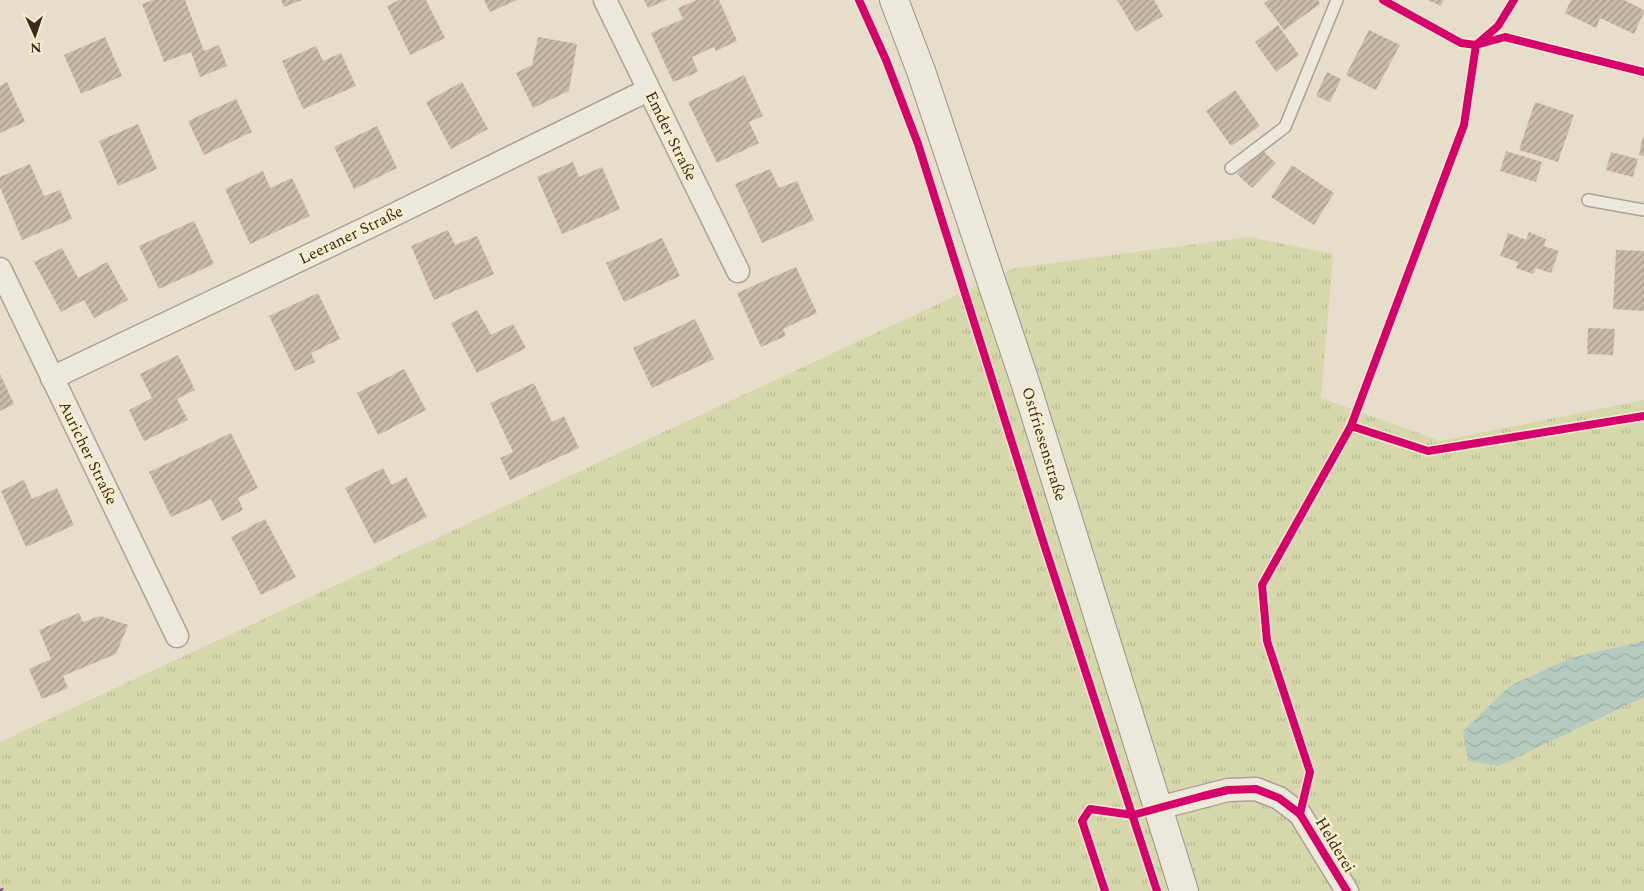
<svg xmlns="http://www.w3.org/2000/svg" width="1644" height="891" viewBox="0 0 1644 891" font-family="Spectral,serif">
  <defs>
    <pattern id="grass-tufts" width="24" height="20" patternUnits="userSpaceOnUse" patternTransform="scale(1.25)"><rect width="24" height="20" fill="#d6d7aa"/><path d="M3 7l-1-3M5 7V3M7 7l1-3M15 17l-1-3M17 17v-4M19 17l1-3" fill="none" stroke="#b8b992"/></pattern>
    <pattern id="water-waves" width="16" height="10" patternUnits="userSpaceOnUse" patternTransform="scale(1.25)"><rect width="16" height="10" fill="#b6cbbf"/><path d="M0 5q4-4 8 0t8 0" fill="none" stroke="#9daea4"/></pattern>
    <pattern id="building-hatch" width="6" height="6" patternUnits="userSpaceOnUse" patternTransform="scale(1.25)"><rect width="6" height="6" fill="#cabbaa"/><path d="M-1 1l2-2M0 6l6-6M5 7l2-2" fill="none" stroke="#a5988a"/></pattern>
  </defs>
  <rect width="100%" height="100%" fill="#e6deca"/>
  <!-- grass -->
  <polygon fill="url(#grass-tufts)" points="1249,237 1333,254 1321,398 1440,441 1644,400 1644,891 0,891 0,742 1015,268"/>
  <!-- water -->
  <polygon fill="url(#water-waves)" points="1644,641 1644,697 1499,766 1468,761 1463,731 1510,686 1570,658"/>
  <!-- building -->
  <g fill="url(#building-hatch)">
    <polygon points="153,0 185,0 204,51 219,45 227,66 200,77 191,52 164,62 142,4"/>
    <polygon points="281,0 302,0 284,7"/>
    <polygon points="399,0 426,0 445,38 410,55 387,6"/>
    <polygon points="484,0 517,0 490,12"/>
    <polygon points="644,0 667,0 648,8"/>
    <polygon points="697,0 719,0 737,41 716,51 714,47 692,57 698,72 673,82 651,33 683,19 678,8"/>
    <polygon points="1117,0 1154,0 1163,16 1136,32"/>
    <polygon points="1269,0 1318,0 1320,4 1284,30 1264,3"/>
    <polygon points="1428,0 1443,0 1441,6"/>
    <polygon points="1571,0 1624,0 1644,10 1644,12 1634,34 1600,18 1596,28 1565,13"/>
    <polygon points="1278,25 1299,55 1276,72 1255,42"/>
    <polygon points="1369,30 1400,45 1376,90 1346,75"/>
    <polygon points="105,37 122,76 81,94 64,55"/>
    <polygon points="538,37 577,44 569,91 533,108 516,73 532,65"/>
    <polygon points="316,46 323,61 341,53 356,86 303,109 282,61"/>
    <polygon points="1327,72 1341,79 1330,102 1316,96"/>
    <polygon points="744,75 763,116 749,122 759,143 717,163 688,102"/>
    <polygon points="7,82 25,122 0,133 0,86"/>
    <polygon points="462,82 488,129 451,149 426,102"/>
    <polygon points="1235,90 1260,126 1231,146 1206,111"/>
    <polygon points="236,99 252,132 204,155 188,121"/>
    <polygon points="1535,102 1574,115 1558,162 1519,150"/>
    <polygon points="138,124 157,169 118,186 99,141"/>
    <polygon points="377,126 397,168 354,189 334,147"/>
    <polygon points="1643,136 1644,137 1644,156 1639,155"/>
    <polygon points="1261,149 1276,163 1252,188 1237,174"/>
    <polygon points="1506,151 1542,162 1536,182 1500,171"/>
    <polygon points="1611,152 1638,159 1633,177 1606,170"/>
    <polygon points="573,162 579,177 602,167 620,209 562,234 537,177"/>
    <polygon points="30,164 44,196 60,190 72,219 22,240 0,187 0,177"/>
    <polygon points="1292,165 1334,193 1314,225 1271,197"/>
    <polygon points="770,169 779,188 797,181 814,220 762,243 735,184"/>
    <polygon points="263,171 270,188 292,178 310,216 250,244 225,189"/>
    <polygon points="194,221 214,264 159,289 139,246"/>
    <polygon points="448,230 455,245 477,236 494,274 434,300 411,246"/>
    <polygon points="1529,232 1546,239 1544,246 1559,251 1551,273 1536,268 1533,274 1516,268 1518,262 1500,256 1508,233 1526,240"/>
    <polygon points="662,238 680,276 624,302 606,263"/>
    <polygon points="62,248 78,278 107,262 128,300 94,318 84,300 61,312 34,262"/>
    <polygon points="1616,250 1644,251 1644,311 1613,309"/>
    <polygon points="796,267 817,313 783,329 786,336 761,347 737,293"/>
    <polygon points="318,293 340,339 311,353 315,362 295,371 269,316"/>
    <polygon points="477,310 491,335 513,324 526,348 477,373 451,323"/>
    <polygon points="695,319 714,359 652,388 633,348"/>
    <polygon points="1588,328 1615,329 1613,355 1587,354"/>
    <polygon points="178,355 195,390 177,399 188,420 144,441 129,410 152,398 140,374"/>
    <polygon points="404,369 426,410 378,435 357,393"/>
    <polygon points="0,374 14,404 0,411"/>
    <polygon points="534,383 552,422 564,416 579,448 510,480 500,458 513,452 490,403"/>
    <polygon points="231,433 258,488 238,498 243,510 222,521 211,499 171,517 149,472"/>
    <polygon points="383,468 392,485 406,477 427,517 374,544 345,488"/>
    <polygon points="24,480 32,499 57,488 74,525 26,547 1,491"/>
    <polygon points="265,519 296,577 261,595 231,537"/>
    <polygon points="79,613 83,622 100,616 128,625 116,654 63,676 68,688 42,699 29,669 51,659 39,630"/>
  </g>
  <g fill="none" stroke-linecap="round" stroke-linejoin="round">
    <!-- lane casing -->
    <g stroke="#aba293" stroke-width="14">
      <g id="lane">
        <polyline points="1231,168 1285,127 1337,0"/>
        <polyline points="1588,200 1644,210"/>
      </g>
    </g>
    <!-- street casing -->
    <g stroke="#aba293" stroke-width="25">
      <g id="street">
        <polyline points="605,0 738,271"/>
        <polyline points="0,269 177,636"/>
        <polyline points="52,378 375,224 648,90"/>
        <polyline points="1158,808 1228,790 1256,789 1279,798 1300,814 1347,891"/>
      </g>
    </g>
    <!-- secondary casing -->
    <g stroke="#9a9283" stroke-width="30">
      <polyline id="secondary" points="894,0 921,71 1027,388 1184,891"/>
    </g>
    <!-- lane -->
    <use href="#lane" stroke="#ede8dc" stroke-width="11"/>
    <!-- street -->
    <use href="#street" stroke="#ede8dc" stroke-width="22"/>
    <!-- secondary -->
    <use href="#secondary" stroke="#ede8dc" stroke-width="28"/>
    <!-- quiet -->
    <polyline stroke="#8e44ad" stroke-width="6" stroke-dasharray="12 6" stroke-linecap="butt" points="0,889 1,891"/>
    <!-- cycleway casing -->
    <g stroke="#f9edcd" stroke-width="11">
      <g id="cycleway">
        <polyline points="859,0 886,60 918,144 1042,538 1157,891"/>
        <polyline points="1383,0 1461,43 1476,45 1505,37 1644,72"/>
        <polyline points="1351,426 1428,451 1644,416"/>
        <polyline points="1300,814 1310,772 1267,641 1262,585 1351,426 1464,125 1476,45 1498,26 1514,0"/>
        <polyline points="1105,891 1082,821 1090,809 1133,815 1203,796 1228,790 1256,789 1279,798 1300,814 1347,891"/>
      </g>
    </g>
    <!-- cycleway -->
    <use href="#cycleway" stroke="#d6006c" stroke-width="8"/>
  </g>
  <g text-anchor="middle" dominant-baseline="central" stroke-width="5" stroke-linejoin="round" paint-order="stroke">
    <!-- street labels -->
    <g font-size="16" fill="#3a2a1a" stroke="#f9edcd">
      <text transform="translate(671 136) rotate(64)">Emder Straße</text>
      <text transform="translate(351 235) rotate(-26)">Leeraner Straße</text>
      <text transform="translate(1044 444) rotate(73)">Ostfriesenstraße</text>
      <text transform="translate(88 453) rotate(64)">Auricher Straße</text>
      <text transform="translate(1335 845) rotate(59)">Helderei</text>
    </g>
  </g>
  <!-- north arrow -->
  <g transform="translate(35 35) rotate(177)" stroke="#f9edcd" stroke-width="4" paint-order="stroke">
  <path d="M0-4L9 19L0 12L-9 19Z" fill="#3a2a1a"/>
  <text y="-8" font-size="14" font-weight="bold" text-anchor="middle" fill="#3a2a1a">N</text>
  </g>
</svg>
